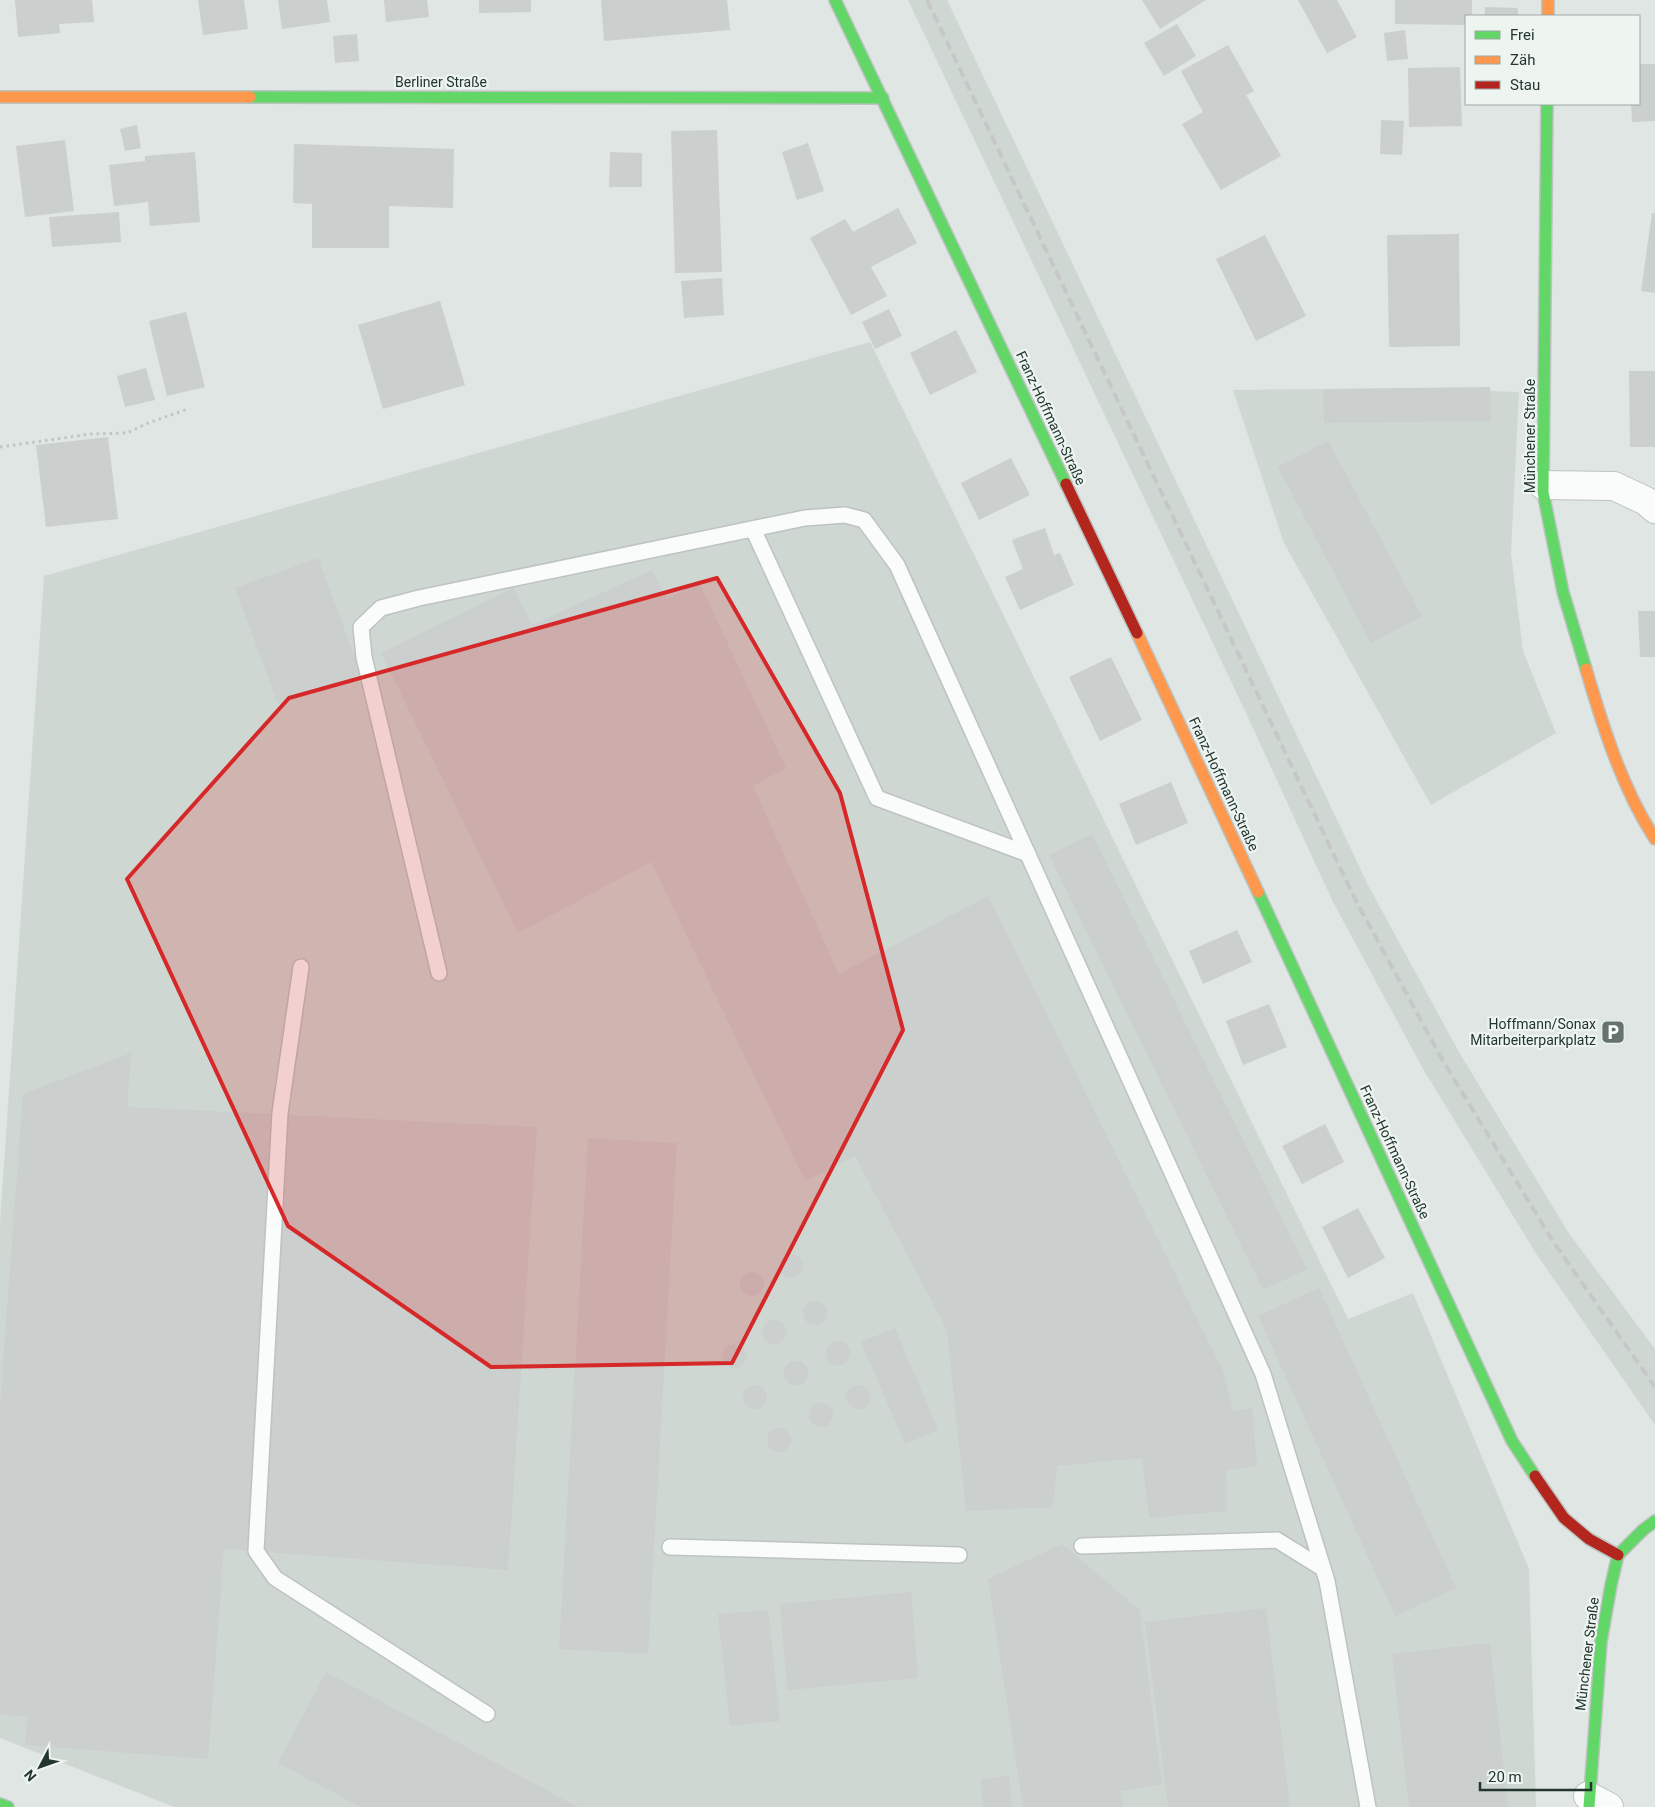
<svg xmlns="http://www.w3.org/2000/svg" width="1655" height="1807" viewBox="0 0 1655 1807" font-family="Roboto,sans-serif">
  <rect width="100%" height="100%" fill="#e0e6e3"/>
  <!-- built -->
  <g fill="#cfd7d3">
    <polygon points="908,0 947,0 1369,887 1459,1052 1568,1232 1655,1349 1655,1425 1535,1252 1423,1069 1333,902 1246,713"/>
    <polygon points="870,342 1348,1319 1413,1293 1529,1569 1536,1807 174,1807 0,1738 0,1223 44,576"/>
    <polygon points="1323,389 1490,391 1519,392 1511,553 1523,651 1556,733 1431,805 1284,543 1233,390"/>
  </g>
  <!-- building -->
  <g fill="#cbcfcd">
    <polygon points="15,0 92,0 94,22 59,24 60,33 18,37"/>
    <polygon points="198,0 244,0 248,29 203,35"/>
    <polygon points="278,0 327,0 330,22 282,29"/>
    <polygon points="384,0 427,0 429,17 386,22"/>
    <polygon points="479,0 531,0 531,12 479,13"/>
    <polygon points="601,0 727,0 730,30 604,41"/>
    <polygon points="1142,0 1206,0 1160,29"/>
    <polygon points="1298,0 1337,0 1357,37 1327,53"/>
    <polygon points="1395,0 1472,0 1472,16 1466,16 1466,25 1395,24"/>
    <polygon points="1485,7 1518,8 1518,16 1485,16"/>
    <polygon points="1177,24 1196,56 1164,76 1144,43"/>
    <polygon points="1405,30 1408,59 1387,61 1384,33"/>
    <polygon points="357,34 359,61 335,63 333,36"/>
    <polygon points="1228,45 1254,91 1246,95 1281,156 1221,190 1182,124 1203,112 1181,71"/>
    <polygon points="1639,64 1655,64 1655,121 1632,122 1631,104 1639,104"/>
    <polygon points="1460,67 1462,126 1409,127 1408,68"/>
    <polygon points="1381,120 1404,121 1402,155 1380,154"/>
    <polygon points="137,125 141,148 125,151 120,129"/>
    <polygon points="717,130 722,272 675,273 671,131"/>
    <polygon points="65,140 74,211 25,217 16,146"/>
    <polygon points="808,143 824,191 797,200 782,152"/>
    <polygon points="294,144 454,149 453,208 389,206 389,248 312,248 312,204 293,203"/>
    <polygon points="195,152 200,222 150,226 148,202 114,206 109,165 145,161 145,156"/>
    <polygon points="610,152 642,153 642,187 609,187"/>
    <polygon points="898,208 917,243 871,267 887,296 851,315 810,238 845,219 853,232"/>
    <polygon points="119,212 121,242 52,247 49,217"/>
    <polygon points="1652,213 1655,213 1655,293 1641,291"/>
    <polygon points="1459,234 1460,346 1389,347 1387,235"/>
    <polygon points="1265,235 1306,316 1256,341 1216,259"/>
    <polygon points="722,278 724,315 684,318 681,281"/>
    <polygon points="440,301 465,385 383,409 358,325"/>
    <polygon points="889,309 902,336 875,349 862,322"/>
    <polygon points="186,312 205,387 167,396 149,321"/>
    <polygon points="956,330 977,372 930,395 910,353"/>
    <polygon points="146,368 155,400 125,407 117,376"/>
    <polygon points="1629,371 1655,371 1655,447 1630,447"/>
    <polygon points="1490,387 1491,421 1324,423 1323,389"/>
    <polygon points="108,437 118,519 46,527 36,445"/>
    <polygon points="1328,441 1422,616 1371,643 1278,467"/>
    <polygon points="1011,458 1030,495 979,520 961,483"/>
    <polygon points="1045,528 1054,555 1060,553 1074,585 1020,610 1005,577 1023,569 1012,540"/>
    <polygon points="318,558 361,674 278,704 235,588"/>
    <polygon points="652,570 667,599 699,582 786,768 753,786 839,974 988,896 1223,1371 1233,1411 1252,1408 1257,1466 1226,1470 1227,1511 1149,1518 1142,1458 1057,1466 1053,1507 966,1511 947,1330 855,1156 805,1181 651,862 518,933 381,653 513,588 532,625"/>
    <polygon points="1638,611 1655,611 1655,657 1640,657"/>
    <polygon points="1111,657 1142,720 1100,741 1069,677"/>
    <polygon points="1171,782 1188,823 1136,845 1119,804"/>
    <polygon points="1092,834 1307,1269 1263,1290 1049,855"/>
    <polygon points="1237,930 1252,962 1203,984 1189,951"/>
    <polygon points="1269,1004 1287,1047 1243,1065 1226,1021"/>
    <polygon points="131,1053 127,1107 537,1127 508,1570 224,1549 208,1759 25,1745 27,1717 0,1714 0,1404 23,1094"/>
    <polygon points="1325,1124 1344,1162 1302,1184 1282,1146"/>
    <polygon points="588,1138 677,1143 648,1654 559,1649"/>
    <polygon points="1358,1208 1385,1258 1348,1278 1322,1227"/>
    <circle cx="791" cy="1266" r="12"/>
    <circle cx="752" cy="1284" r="12"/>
    <polygon points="1319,1288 1456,1588 1395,1616 1258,1316"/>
    <circle cx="815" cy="1313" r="12"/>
    <circle cx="774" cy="1332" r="12"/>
    <polygon points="895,1328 938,1430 905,1444 861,1342"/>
    <circle cx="838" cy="1353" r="12"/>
    <circle cx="734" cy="1356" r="12"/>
    <circle cx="796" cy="1373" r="12"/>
    <circle cx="858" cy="1397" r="12"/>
    <circle cx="755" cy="1397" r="12"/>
    <circle cx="821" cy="1415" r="12"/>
    <circle cx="779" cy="1440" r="12"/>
    <polygon points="1062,1544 1140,1610 1162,1784 1120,1791 1123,1807 1023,1807 988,1579"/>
    <polygon points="911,1592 918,1678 787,1690 780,1604"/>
    <polygon points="1266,1608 1290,1807 1168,1807 1145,1622"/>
    <polygon points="768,1610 780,1721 730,1726 718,1614"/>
    <polygon points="1490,1643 1508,1807 1409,1807 1392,1654"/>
    <polygon points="326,1672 578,1807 361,1807 278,1763"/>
    <polygon points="1009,1776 1012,1807 983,1807 981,1779"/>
  </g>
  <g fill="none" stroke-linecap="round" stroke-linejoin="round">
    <!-- lane casing -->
    <g stroke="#bdc3c0" stroke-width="18">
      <g id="lane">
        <polyline points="753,529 877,798 1028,854"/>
        <polyline points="301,967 280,1113 256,1551 275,1578 487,1714"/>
        <polyline points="439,973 364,657 361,627 381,608 419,598 805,518 845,515 864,520 897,565 1263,1374 1327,1581 1368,1807"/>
        <polyline points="1082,1546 1277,1540 1322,1568"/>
        <polyline points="670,1547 959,1555"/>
      </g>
    </g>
    <!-- street casing -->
    <g stroke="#bdc3c0" stroke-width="30">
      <g id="street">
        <polyline points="1543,485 1614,486 1646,501 1655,509"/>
        <polyline points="1588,1796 1609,1807"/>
      </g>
    </g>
    <!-- fast casing -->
    <g stroke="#bdc3c0" stroke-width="14">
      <g id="fast">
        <polyline points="835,0 1066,484"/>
        <polyline points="250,97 883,98"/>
        <polyline points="1547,104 1543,492 1563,592 1586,669"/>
        <polyline points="1258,892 1512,1441 1535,1476"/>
        <polyline points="0,1804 8,1807"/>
        <polyline points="1589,1807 1601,1642 1611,1585 1618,1555 1643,1530 1655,1521"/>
      </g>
    </g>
    <!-- slow casing -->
    <g stroke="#bdc3c0" stroke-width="14">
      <g id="slow">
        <polyline points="1548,0 1548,16"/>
        <polyline points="0,97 250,97"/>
        <polyline points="1137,633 1258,892"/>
        <path d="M 1586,669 C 1603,727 1622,788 1655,839"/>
      </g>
    </g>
    <!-- jam casing -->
    <g stroke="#bdc3c0" stroke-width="14">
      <g id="jam">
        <polyline points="1066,484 1137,633"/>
        <polyline points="1535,1476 1564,1518 1589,1539 1618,1555"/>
      </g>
    </g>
    <!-- path -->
    <polyline stroke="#bfc5c3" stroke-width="3" stroke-dasharray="2.5 4" stroke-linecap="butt" points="0,447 91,434 127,433 148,423 188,409"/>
    <!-- lane -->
    <use href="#lane" stroke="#fafbfb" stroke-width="15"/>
    <!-- street -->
    <use href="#street" stroke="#fafbfb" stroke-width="28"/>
    <!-- fast -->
    <use href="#fast" stroke="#63d668" stroke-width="11"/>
    <!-- slow -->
    <use href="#slow" stroke="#ff974d" stroke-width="11"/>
    <!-- jam -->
    <use href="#jam" stroke="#b3261e" stroke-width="11"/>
    <!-- rail -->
    <polyline stroke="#c6c8c8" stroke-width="4" stroke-dasharray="10 5" stroke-linecap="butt" points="927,0 1354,897 1443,1061 1554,1243 1655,1387"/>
  </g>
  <!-- marked area -->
  <path fill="#d62828" fill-opacity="0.2" stroke="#d62828" stroke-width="4" stroke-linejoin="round" d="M 717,578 L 840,793 L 903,1030 L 732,1363 L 491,1367 L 288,1226 L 127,879 L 289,698 Z"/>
  <!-- icons -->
  <defs>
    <g id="parking-square" transform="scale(1.25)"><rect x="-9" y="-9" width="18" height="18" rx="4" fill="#64736e" stroke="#eef5f1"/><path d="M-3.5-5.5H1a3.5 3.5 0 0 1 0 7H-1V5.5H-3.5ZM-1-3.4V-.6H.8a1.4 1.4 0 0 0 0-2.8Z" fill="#fff"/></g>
  </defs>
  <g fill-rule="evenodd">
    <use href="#parking-square" x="1613" y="1032"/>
  </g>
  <g text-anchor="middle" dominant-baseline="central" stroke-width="4.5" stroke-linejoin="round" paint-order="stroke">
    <!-- street labels -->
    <g font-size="14" fill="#22352f" stroke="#eef5f1">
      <text x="441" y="82">Berliner Straße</text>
      <text transform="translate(1051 418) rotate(65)">Franz-Hoffmann-Straße</text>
      <text transform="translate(1530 436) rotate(-90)">Münchener Straße</text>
      <text transform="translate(1224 784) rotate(65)">Franz-Hoffmann-Straße</text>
      <text transform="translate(1395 1152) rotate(65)">Franz-Hoffmann-Straße</text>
      <text transform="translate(1587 1654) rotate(-83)">Münchener Straße</text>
    </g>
    <!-- poi labels -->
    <g font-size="14" fill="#22352f" stroke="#eef5f1" text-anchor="end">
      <text x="1596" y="1024">Hoffmann/Sonax<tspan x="1596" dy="16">Mitarbeiterparkplatz</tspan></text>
    </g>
  </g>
  <!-- legend -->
  <rect x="1465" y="15" width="175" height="90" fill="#eef5f1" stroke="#9ca8a3"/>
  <rect x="1475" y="31" width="25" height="8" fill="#63d668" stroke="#9ca8a3"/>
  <text x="1510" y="40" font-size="15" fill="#22352f">Frei</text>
  <rect x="1475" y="56" width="25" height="8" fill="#ff974d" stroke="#9ca8a3"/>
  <text x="1510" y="65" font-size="15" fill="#22352f">Zäh</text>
  <rect x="1475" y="81" width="25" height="8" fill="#b3261e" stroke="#9ca8a3"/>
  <text x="1510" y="90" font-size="15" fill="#22352f">Stau</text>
  <!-- north arrow -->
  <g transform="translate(40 1767) rotate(229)" stroke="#eef5f1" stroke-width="4" paint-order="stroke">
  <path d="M0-4L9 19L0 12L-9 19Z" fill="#22352f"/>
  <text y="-8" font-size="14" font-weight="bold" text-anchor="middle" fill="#22352f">N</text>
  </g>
  <!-- scale -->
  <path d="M1480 1782v8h111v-8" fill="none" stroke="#22352f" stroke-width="2.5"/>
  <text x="1488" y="1782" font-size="15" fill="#22352f" stroke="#eef5f1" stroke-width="4" paint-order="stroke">20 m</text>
</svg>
